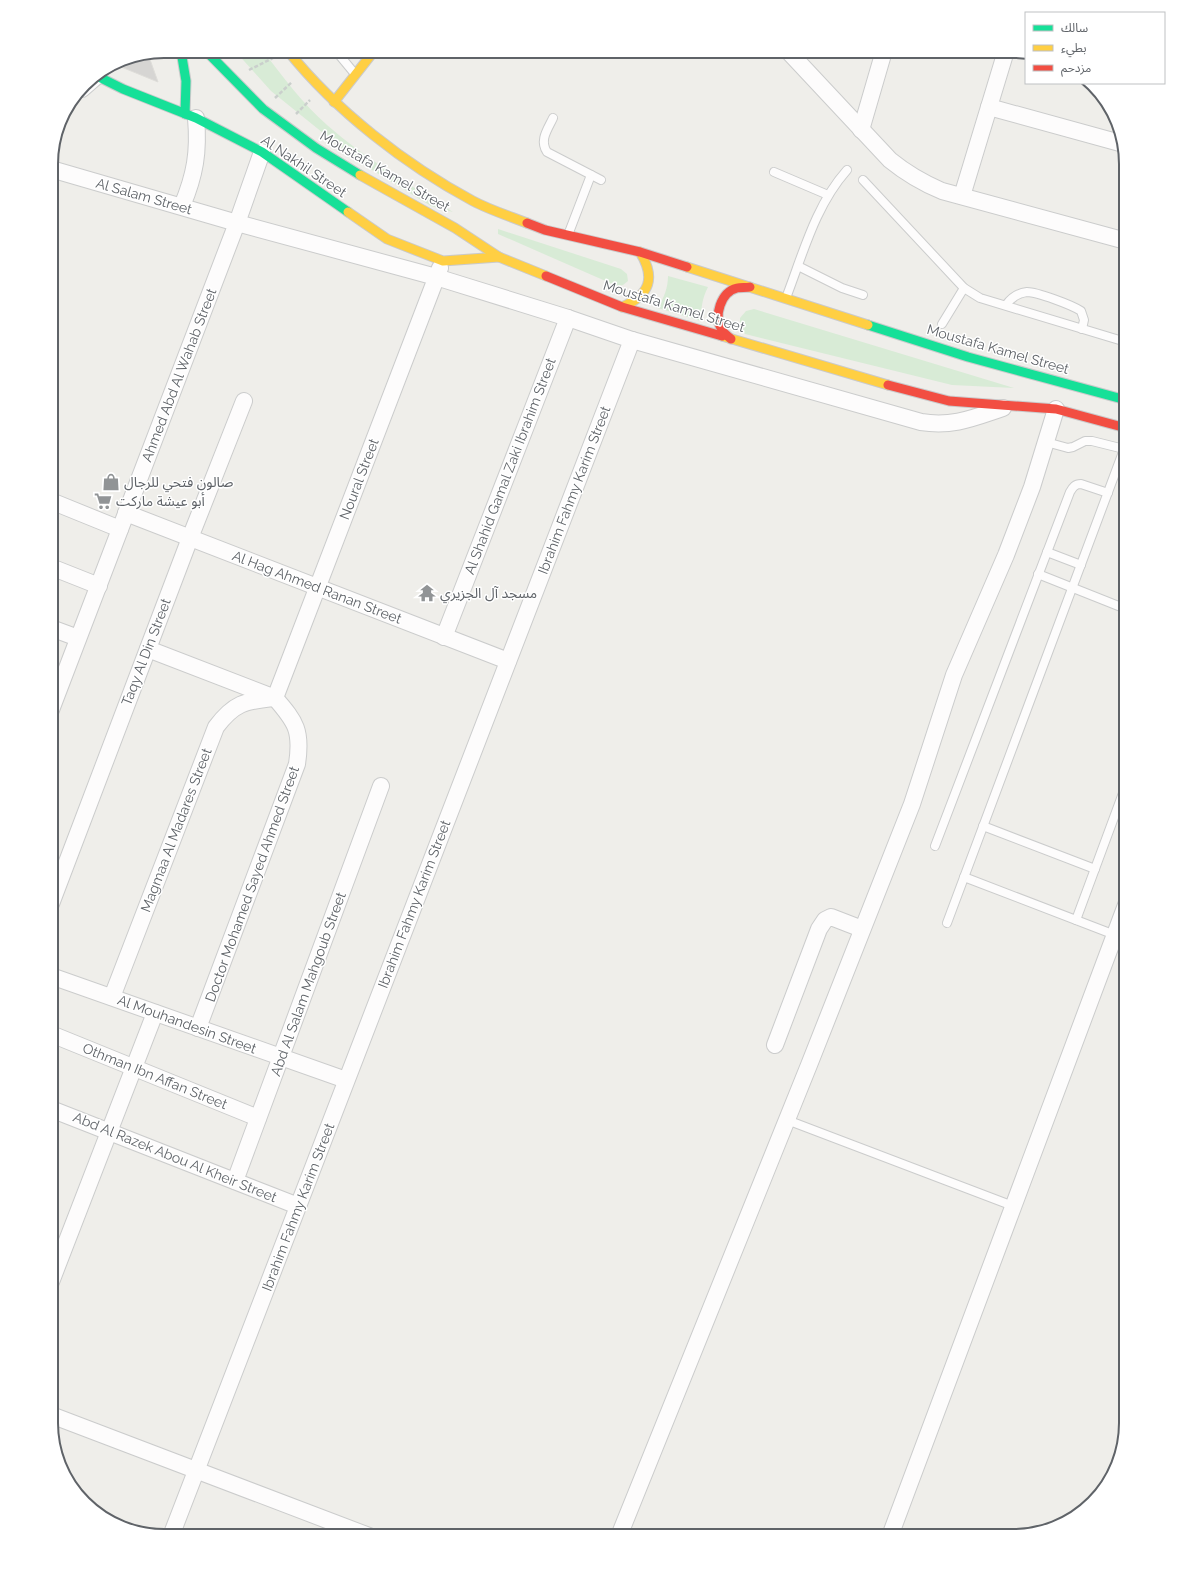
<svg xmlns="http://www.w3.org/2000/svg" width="1177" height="1587" viewBox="0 0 1177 1587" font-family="Raleway,'Noto Sans Arabic',sans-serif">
  <rect width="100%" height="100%" fill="#efeeea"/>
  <!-- green -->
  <g fill="#d8ebd6">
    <path d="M 235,51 L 263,51 C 283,77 303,104 327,125 C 366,159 410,185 453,212 L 431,206 L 359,162 L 271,91 Z"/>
    <polygon points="498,229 621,269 627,274 628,281 623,285 617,286 498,234"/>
    <path d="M 668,276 L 708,287 C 702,299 701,308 701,321 L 658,308 C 664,297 668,288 668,276 Z"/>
    <polygon points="754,309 1014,388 952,385 745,334 740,327 740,318 746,311"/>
  </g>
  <!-- building -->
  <polygon fill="#d6d5d3" stroke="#deddd9" points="148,54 158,82 114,64 121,60"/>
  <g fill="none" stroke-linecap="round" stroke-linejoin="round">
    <!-- lane casing -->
    <g stroke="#cbcccc" stroke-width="10">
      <g id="lane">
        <polyline points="336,51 355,74"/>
        <path d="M 553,118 C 548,129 539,140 547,152 L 601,180"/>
        <polyline points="774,172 828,195"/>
        <polyline points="863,180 964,288 980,298 1126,342"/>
        <polyline points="568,235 591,175"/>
        <polyline points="798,266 842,288 863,295"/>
        <path d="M 786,298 C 803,254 815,206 847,170"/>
        <path d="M 1006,305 C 1011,298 1017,293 1027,292 C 1037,292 1072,305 1081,311 L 1084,320 L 1082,329"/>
        <polyline points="942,324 964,288"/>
        <polyline points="1046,442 1068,448 1073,447 1085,441 1092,441 1124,449"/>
        <polyline points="1047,552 1081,565"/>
        <polyline points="1038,574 1126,609"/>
        <polyline points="983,826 1095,869"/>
        <path d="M 935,846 L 1070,492 C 1073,487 1075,484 1081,484 L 1108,493"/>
        <polyline points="964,877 1115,935"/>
        <polyline points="1076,920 1126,785"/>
        <polyline points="947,923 1126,444"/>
        <polyline points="787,1120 1013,1206"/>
      </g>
    </g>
    <!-- street casing -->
    <g stroke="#cbcccc" stroke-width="18">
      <g id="street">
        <path d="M 788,51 L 890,160 C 906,173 923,183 942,191 L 1126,241"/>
        <polyline points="82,89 97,76"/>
        <polyline points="989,107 1120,143"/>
        <polyline points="861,130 884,51"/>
        <path d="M 51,169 L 237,223 L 436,277 L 568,318 L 632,340 L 921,422 C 953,427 973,418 1003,408"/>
        <polyline points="962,196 1006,51"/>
        <path d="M 182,206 C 195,175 199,152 196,118"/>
        <polyline points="51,501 120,529"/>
        <polyline points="126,513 508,661"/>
        <polyline points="51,567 99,586"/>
        <polyline points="51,628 78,638"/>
        <polyline points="444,637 568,318"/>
        <path d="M 148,649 L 275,698 C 296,722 302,731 297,764 L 198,1028"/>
        <polyline points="275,698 440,268"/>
        <polyline points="51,710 237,223 262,152"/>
        <polyline points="51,904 190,538 244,401"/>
        <polyline points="51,976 346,1080"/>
        <path d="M 112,997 L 216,727 C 234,703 245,701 273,698"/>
        <polyline points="51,1034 258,1118"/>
        <polyline points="775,1045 819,929 825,920 831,917 862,929"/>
        <polyline points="51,1109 298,1206"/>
        <polyline points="235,1181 381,786"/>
        <polyline points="51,1282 155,1013"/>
        <polyline points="51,1415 369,1536"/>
        <polyline points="171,1536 632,340"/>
        <polyline points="619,1536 809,1065 912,804 954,675 1006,555 1032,487 1056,409"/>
        <polyline points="890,1536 1126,905"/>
      </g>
    </g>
    <!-- fast casing -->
    <g stroke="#cacacb" stroke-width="11">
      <g id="fast">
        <polyline points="181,51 186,81 185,114"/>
        <polyline points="206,51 263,109 316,148 360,175"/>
        <polyline points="95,75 123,89 196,118 262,152 348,212"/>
        <polyline points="868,325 968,357 1126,400"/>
      </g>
    </g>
    <!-- slow casing -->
    <g stroke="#cacacb" stroke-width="11">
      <g id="slow">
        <path d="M 288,51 C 336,111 406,165 473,201 C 490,210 509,216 527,223"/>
        <polyline points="334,102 374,51"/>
        <polyline points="360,175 455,228 499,257 546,276"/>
        <polyline points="348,212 387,239 443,261 499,257"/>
        <polyline points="687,267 868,325"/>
        <path d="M 622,307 C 650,295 656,278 640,252"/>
        <polyline points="722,336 888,385"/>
      </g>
    </g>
    <!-- jam casing -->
    <g stroke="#cacacb" stroke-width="11">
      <g id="jam">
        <polyline points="527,223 545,230 640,252 687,267"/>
        <polyline points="546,276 622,307 722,336"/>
        <path d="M 731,339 C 728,336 724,334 722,330 C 713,316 721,292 737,288 C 741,287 746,288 750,287"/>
        <polyline points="888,385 949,401 1056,409 1126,428"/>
      </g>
    </g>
    <!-- path -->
    <g stroke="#cacfcc" stroke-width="2.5" stroke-dasharray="4 2" stroke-linecap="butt">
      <polyline points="249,70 273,58"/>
      <polyline points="275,98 292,82"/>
      <polyline points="296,114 310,100"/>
    </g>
    <!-- lane -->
    <use href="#lane" stroke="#fdfcfc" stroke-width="8"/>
    <!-- street -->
    <use href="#street" stroke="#fdfcfc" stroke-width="16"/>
    <!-- fast -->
    <use href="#fast" stroke="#16e098" stroke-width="9"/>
    <!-- slow -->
    <use href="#slow" stroke="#ffcf43" stroke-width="9"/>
    <!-- jam -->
    <use href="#jam" stroke="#f24e42" stroke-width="9"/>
  </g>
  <!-- icons -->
  <defs>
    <g id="shop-bare" transform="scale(1.38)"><path d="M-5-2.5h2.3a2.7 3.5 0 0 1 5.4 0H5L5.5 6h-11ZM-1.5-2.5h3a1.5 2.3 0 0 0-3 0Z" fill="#919496" stroke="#fff" stroke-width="2.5" paint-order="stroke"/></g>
    <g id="supermarket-bare" transform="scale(1.38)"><path d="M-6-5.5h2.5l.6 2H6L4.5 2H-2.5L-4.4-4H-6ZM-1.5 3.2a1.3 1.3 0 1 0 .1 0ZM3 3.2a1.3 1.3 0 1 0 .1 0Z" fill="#919496" stroke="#fff" stroke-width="2.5" paint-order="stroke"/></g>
    <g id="temple-bare" transform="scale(1.38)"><path d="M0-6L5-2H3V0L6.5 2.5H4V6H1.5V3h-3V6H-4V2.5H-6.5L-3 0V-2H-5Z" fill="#919496" stroke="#fff" stroke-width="2.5" paint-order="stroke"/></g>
  </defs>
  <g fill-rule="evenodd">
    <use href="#shop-bare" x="111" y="482"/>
    <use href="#supermarket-bare" x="103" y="501"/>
    <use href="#temple-bare" x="427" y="593"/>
  </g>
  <g text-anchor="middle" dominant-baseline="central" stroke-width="3" stroke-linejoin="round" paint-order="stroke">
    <!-- street labels -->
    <g font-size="14" fill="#5f6368" stroke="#fff">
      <text transform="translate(304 166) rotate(34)">Al Nakhil Street</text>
      <text transform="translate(385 171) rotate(30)">Moustafa Kamel Street</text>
      <text transform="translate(144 196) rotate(16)">Al Salam Street</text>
      <text transform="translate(674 306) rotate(17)">Moustafa Kamel Street</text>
      <text transform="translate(998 349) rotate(16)">Moustafa Kamel Street</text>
      <text transform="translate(179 375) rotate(-69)">Ahmed Abd Al Wahab Street</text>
      <text transform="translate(510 466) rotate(-69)">Al Shahid Gamal Zaki Ibrahim Street</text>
      <text transform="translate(359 479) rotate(-69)">Noural Street</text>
      <text transform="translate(574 490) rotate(-69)">Ibrahim Fahmy Karim Street</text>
      <text transform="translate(317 587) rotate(21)">Al Hag Ahmed Ranan Street</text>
      <text transform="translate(146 652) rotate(-69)">Taqy Al Din Street</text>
      <text transform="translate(176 830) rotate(-69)">Magmaa Al Madares Street</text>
      <text transform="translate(252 884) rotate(-70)">Doctor Mohamed Sayed Ahmed Street</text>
      <text transform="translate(414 904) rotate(-69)">Ibrahim Fahmy Karim Street</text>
      <text transform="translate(308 984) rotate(-70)">Abd Al Salam Mahgoub Street</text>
      <text transform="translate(187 1024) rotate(20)">Al Mouhandesin Street</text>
      <text transform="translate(155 1076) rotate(22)">Othman Ibn Affan Street</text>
      <text transform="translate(175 1157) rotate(22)">Abd Al Razek Abou Al Kheir Street</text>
      <text transform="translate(298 1207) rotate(-69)">Ibrahim Fahmy Karim Street</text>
    </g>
    <!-- poi labels -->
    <g font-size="14" fill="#5f6368" stroke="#fff" text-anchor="start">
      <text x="124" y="482">صالون فتحي للرجال</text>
      <text x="116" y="501">أبو عيشة ماركت</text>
      <text x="440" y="593">مسجد آل الجزيري</text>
    </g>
  </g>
  <!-- crop -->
  <path d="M0 0H1177V1587H0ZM164 58H1013A106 106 0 0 1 1119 164V1423A106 106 0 0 1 1013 1529H164A106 106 0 0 1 58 1423V164A106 106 0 0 1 164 58Z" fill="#fff" fill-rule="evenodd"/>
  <path fill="none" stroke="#5f6368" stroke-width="2" d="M164 58H1013A106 106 0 0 1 1119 164V1423A106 106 0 0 1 1013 1529H164A106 106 0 0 1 58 1423V164A106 106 0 0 1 164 58Z"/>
  <!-- legend -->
  <rect x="1025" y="12" width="140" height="72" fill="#ffffff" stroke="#bfc1c3"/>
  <rect x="1033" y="25" width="20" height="6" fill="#16e098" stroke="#bfc1c3"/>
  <text x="1061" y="32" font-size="12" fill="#5f6368">سالك</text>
  <rect x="1033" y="45" width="20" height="6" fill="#ffcf43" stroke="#bfc1c3"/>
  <text x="1061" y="52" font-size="12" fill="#5f6368">بطيء</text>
  <rect x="1033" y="65" width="20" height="6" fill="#f24e42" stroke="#bfc1c3"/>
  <text x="1061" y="72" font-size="12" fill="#5f6368">مزدحم</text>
</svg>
